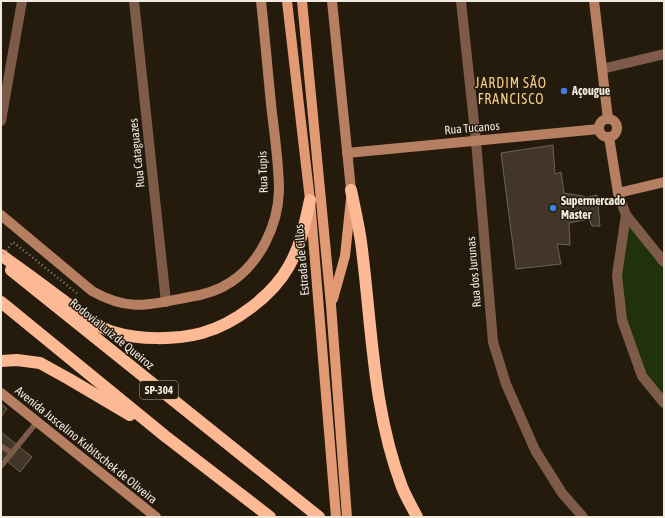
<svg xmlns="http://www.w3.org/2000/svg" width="665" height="518" viewBox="0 0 665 518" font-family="'Asap Condensed',sans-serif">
  <rect width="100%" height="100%" fill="#251b0d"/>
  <!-- green -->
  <polygon fill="#1f3209" points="626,215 664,262 664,403 642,376 622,320 617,275"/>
  <!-- building -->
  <g fill="#413627" stroke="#6f6353">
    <polygon points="553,145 555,174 561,172 564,193 588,197 597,195 600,226 592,226 589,219 569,223 570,245 557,244 561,264 516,269 501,153"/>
    <polygon points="1,403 7,409 1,417"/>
    <polygon points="1,432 32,457 20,472 1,456"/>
  </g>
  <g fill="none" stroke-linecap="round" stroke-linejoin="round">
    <!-- lane -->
    <g stroke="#7e5b49" stroke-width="5.5">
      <polyline points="1,446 12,453"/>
      <polyline points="1,466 37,422"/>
    </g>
    <!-- street -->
    <g stroke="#7e5b49" stroke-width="10">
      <polyline points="134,1 166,302"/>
      <polyline points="461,1 476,141 493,342 506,384 535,450 562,493 583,517"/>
      <polyline points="602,69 664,54"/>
      <polyline points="1,121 22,1"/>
      <polyline points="618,193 626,215 664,262"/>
      <polyline points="626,215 617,275 622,320 642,376 664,403"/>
    </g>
    <!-- secondary -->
    <g stroke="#b67f61" stroke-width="10">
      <polyline points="332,1 351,190"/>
      <polyline points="594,1 608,119"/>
      <circle cx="608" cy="128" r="9"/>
      <polyline points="609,137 618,193 664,182"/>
      <polyline points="347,153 599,129"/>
      <path d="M 1,215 L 92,291 C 129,312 149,305 189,297 C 203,295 219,290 231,282 C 260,263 278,225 279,191 C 279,165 275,138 272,113 C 268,75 265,38 261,1"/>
      <polyline points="1,393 156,517"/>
    </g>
    <!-- primary -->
    <g stroke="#e19a74" stroke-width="10">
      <polyline points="287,1 310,200 336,517"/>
      <polyline points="302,1 331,305 347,517"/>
      <polyline points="333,299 345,256 351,199"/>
    </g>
    <!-- highway -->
    <g stroke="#fdb894" stroke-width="12">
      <path d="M 351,190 C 355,210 360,230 362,250 C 372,329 373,411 402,487 C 406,497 412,507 417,517"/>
      <path d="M 1,255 C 21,269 40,283 60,298 C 75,309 94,326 113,332 C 139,340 176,340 202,333 C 235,324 273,295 289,266 C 301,245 305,223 310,200"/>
      <polyline points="11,270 319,517"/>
      <polyline points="1,302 165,436 270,517"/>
      <polyline points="1,361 17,360 40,363 69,379 130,415"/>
    </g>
    <!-- path-bridge -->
    <polyline stroke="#8e867a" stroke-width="2.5" stroke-dasharray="1 3" stroke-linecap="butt" points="1,257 13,242 78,294"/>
  </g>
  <!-- markers -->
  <g fill="#3f7fe0" stroke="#251b0d" stroke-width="1.5">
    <circle cx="564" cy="91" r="4"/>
    <circle cx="553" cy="208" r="4"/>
  </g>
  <g text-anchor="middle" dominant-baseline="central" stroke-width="3" stroke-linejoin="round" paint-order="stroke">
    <!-- shield labels -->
    <rect fill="#251b0d" stroke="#b4aca1" stroke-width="1" x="140" y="381" width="38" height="18" rx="3"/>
    <g font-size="11" font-weight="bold" fill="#f1eae1">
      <text x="159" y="390">SP-304</text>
    </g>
    <!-- poi labels -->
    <g font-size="12" font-weight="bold" fill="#f1eae1" stroke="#251b0d" text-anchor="start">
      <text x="572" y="91">Açougue</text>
      <text x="561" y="201">Supermercado<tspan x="561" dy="14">Master</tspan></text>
    </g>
    <!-- street labels -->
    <g font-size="12" fill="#f1eae1" stroke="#251b0d">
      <text transform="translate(472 128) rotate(-5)">Rua Tucanos</text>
      <text transform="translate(137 153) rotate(-96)">Rua Cataguazes</text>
      <text transform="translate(263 172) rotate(-92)">Rua Tupis</text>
      <text transform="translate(302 260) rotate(-95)">Estrada de Cillos</text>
      <text transform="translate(474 272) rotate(-95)">Rua dos Jurunas</text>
      <text transform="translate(112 334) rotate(39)">Rodovia Luiz de Queiroz</text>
      <text transform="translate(86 445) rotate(39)">Avenida Juscelino Kubitschek de Oliveira</text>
    </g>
    <!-- quarter labels -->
    <g font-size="14" letter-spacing="1" fill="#f4ce86" stroke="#251b0d">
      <text x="511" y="83">JARDIM SÃO<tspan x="511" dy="16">FRANCISCO</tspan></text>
    </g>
  </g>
  <!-- border -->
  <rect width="665" height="518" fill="none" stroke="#f1eae1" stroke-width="4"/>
</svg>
